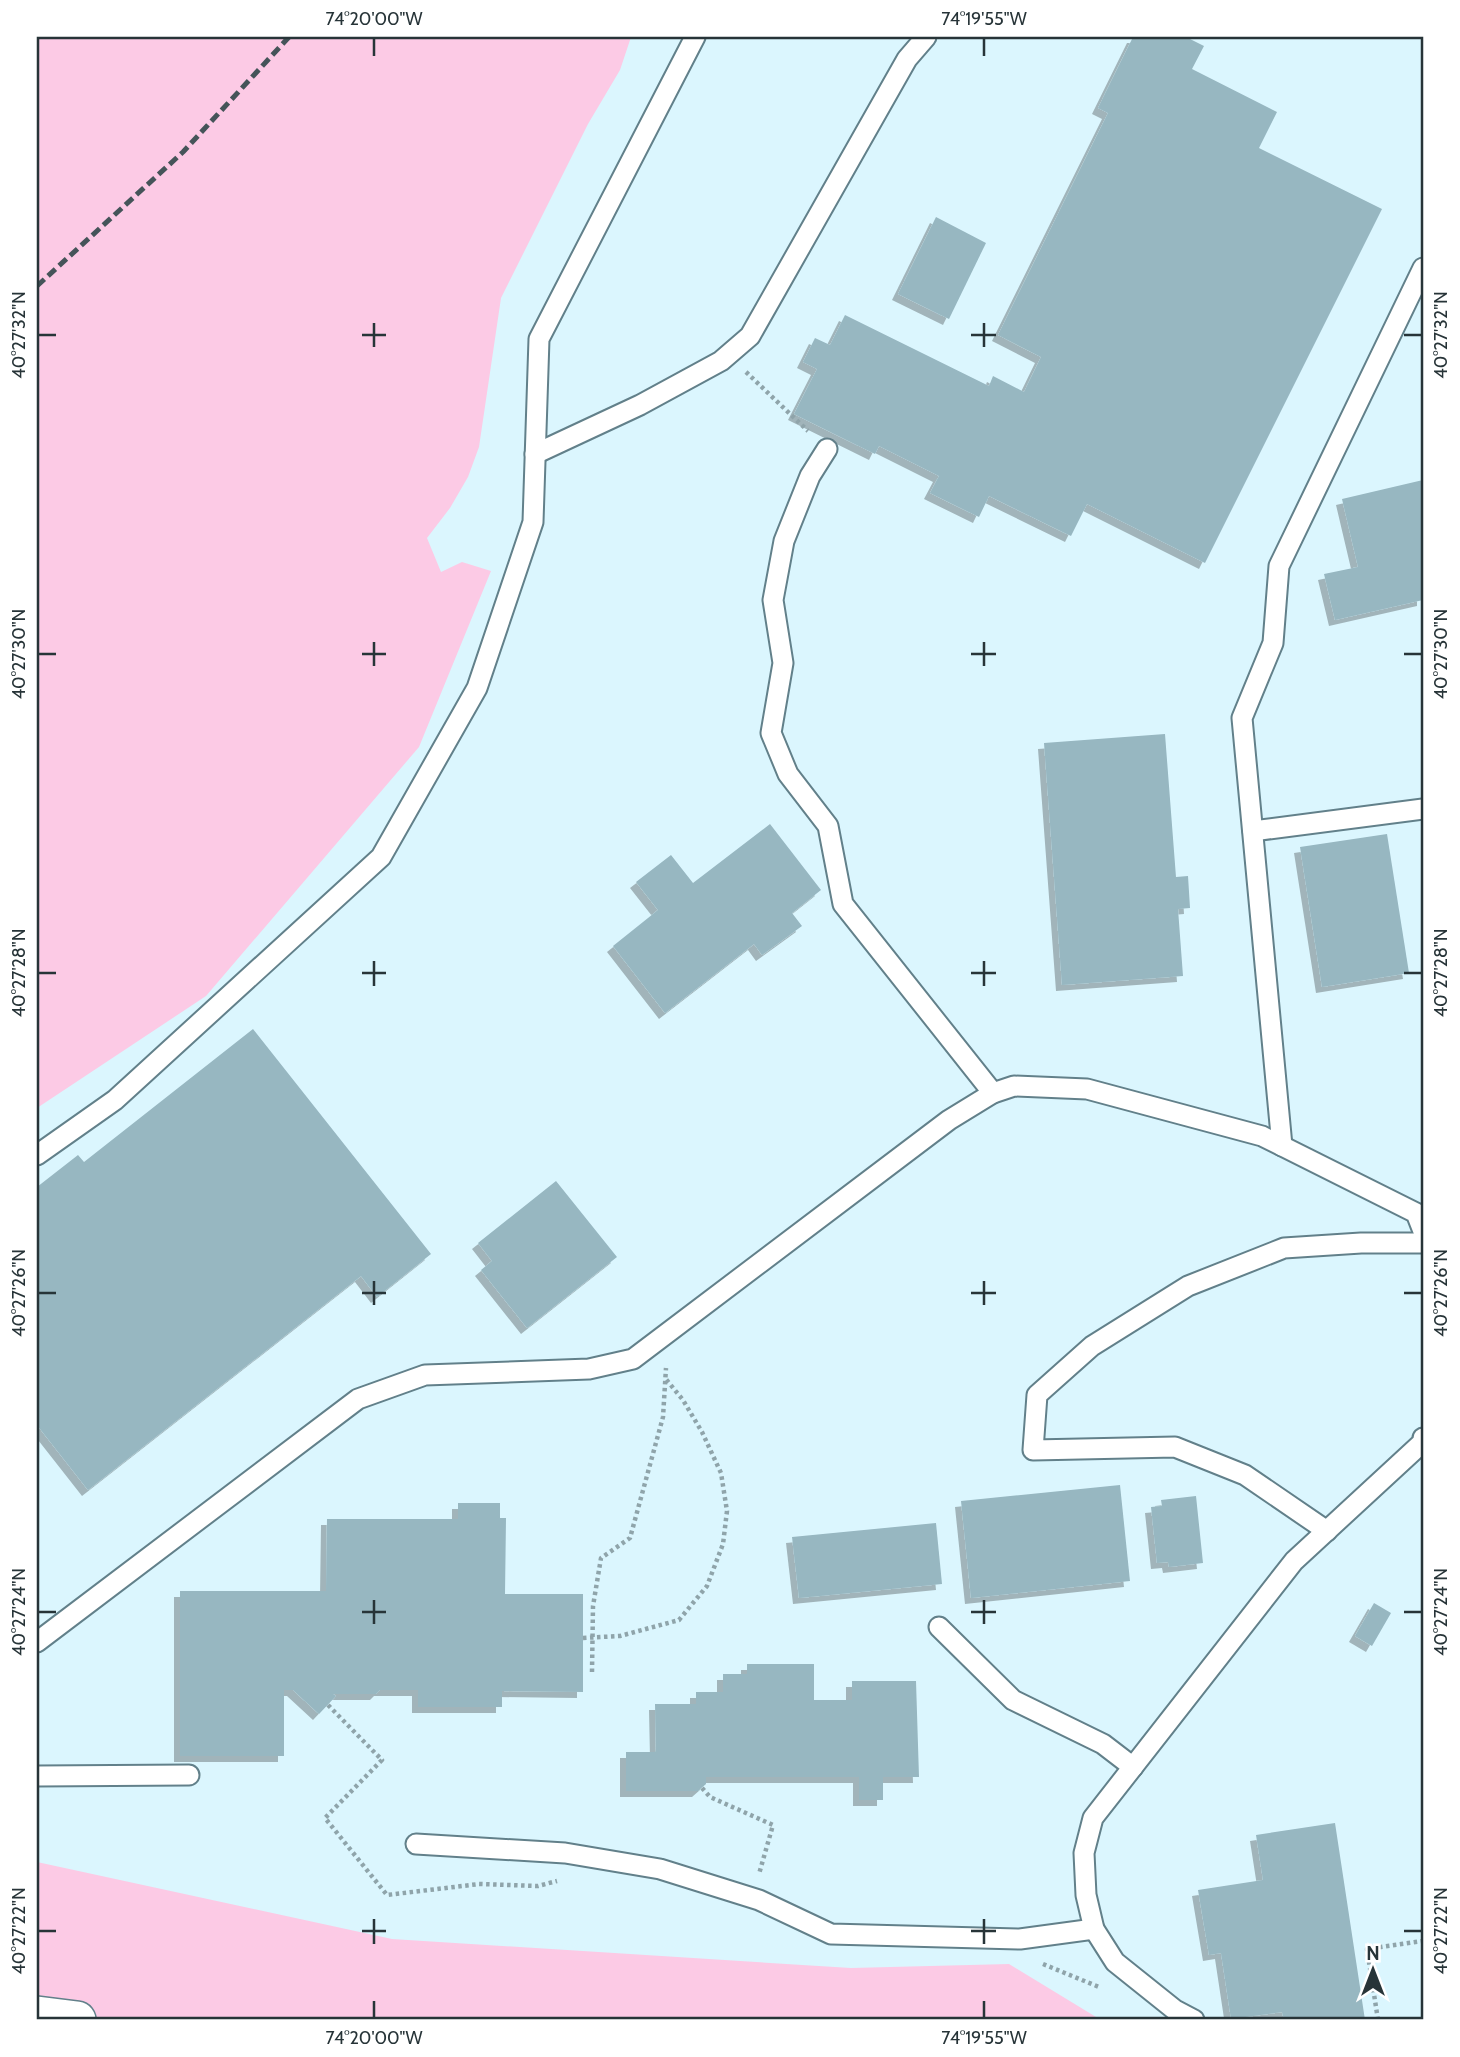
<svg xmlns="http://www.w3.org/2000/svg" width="1460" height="2057" viewBox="0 0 1460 2057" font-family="Cabin,sans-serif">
  <defs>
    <filter id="shadow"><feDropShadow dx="-6" dy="6" stdDeviation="0" flood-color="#0004"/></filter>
  </defs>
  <rect width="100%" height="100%" fill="#dbf6fe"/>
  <!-- green -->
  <g fill="#fccae5">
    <polygon points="37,37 631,37 620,70 588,124 501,298 479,447 468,477 450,508 427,538 441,572 462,562 491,571 419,747 206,996 37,1108"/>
    <polygon points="37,1862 392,1939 851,1968 1009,1964 1101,2020 77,2020 37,2015"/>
  </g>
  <!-- building -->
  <g fill="#97b7c1" filter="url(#shadow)">
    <polygon points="1133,37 1186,37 1204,46 1192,69 1277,112 1259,148 1382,209 1205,563 1087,504 1071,536 989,496 979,517 930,493 939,476 879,446 875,454 794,414 817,369 803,362 815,338 830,345 845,315 989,386 993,376 1024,392 1041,357 998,335 1108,113 1098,108"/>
    <polygon points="936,217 986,243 949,319 898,294"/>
    <polygon points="1423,480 1423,600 1335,620 1324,574 1358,567 1342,499"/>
    <polygon points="1165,734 1176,877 1188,876 1190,908 1178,909 1183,976 1062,985 1044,743"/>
    <polygon points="770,824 821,890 792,913 802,926 762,955 754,944 665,1013 613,946 658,910 636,882 671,855 693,883"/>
    <polygon points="1387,834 1409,973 1322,987 1300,847"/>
    <polygon points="253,1029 431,1254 377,1297 361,1276 88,1490 37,1425 37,1187 78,1155 84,1162"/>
    <polygon points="556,1181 617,1257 527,1328 481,1270 492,1261 478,1243"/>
    <polygon points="1120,1485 1130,1581 971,1598 961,1501"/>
    <polygon points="1196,1496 1203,1563 1169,1567 1168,1562 1157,1563 1151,1507 1162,1506 1161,1500"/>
    <polygon points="458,1503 500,1503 500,1518 506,1518 505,1594 583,1594 583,1692 502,1691 502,1707 418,1707 418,1690 380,1690 376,1694 333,1694 336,1696 319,1714 293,1690 284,1690 284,1756 180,1756 180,1591 326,1591 327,1519 458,1519"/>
    <polygon points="936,1523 942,1584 799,1598 792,1537"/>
    <polygon points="1374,1603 1391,1613 1372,1646 1355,1636"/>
    <polygon points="747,1664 814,1664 814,1700 852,1700 852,1681 916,1681 919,1777 883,1777 883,1800 859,1800 859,1777 706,1777 706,1784 698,1791 626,1791 626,1752 656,1752 655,1704 696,1704 696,1692 723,1692 723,1674 747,1674"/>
    <polygon points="1335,1823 1365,2020 1284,2020 1282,2012 1231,2019 1221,1953 1209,1955 1198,1890 1263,1880 1256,1835"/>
  </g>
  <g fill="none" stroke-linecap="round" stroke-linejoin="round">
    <!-- lane casing -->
    <g stroke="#62808a" stroke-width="23">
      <g id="lane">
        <polyline points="827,449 810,476 784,541 773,600 783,663 771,733 788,774 828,826 843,904 993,1093"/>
        <polyline points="535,454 640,405 721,361 750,336 907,59 926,37"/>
        <polyline points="1253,831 1423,809"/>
        <polyline points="1282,1146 1242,718 1273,643 1279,566 1423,268"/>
        <polyline points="37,1155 115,1100 381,857 477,688 533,522 539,339 695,37"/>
        <polyline points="1327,1531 1245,1475 1175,1447 1033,1450 1037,1395 1092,1346 1188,1286 1284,1248 1361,1243 1423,1243"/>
        <polyline points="939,1627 1013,1700 1103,1744 1133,1767"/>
        <polyline points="37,1642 358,1399 425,1375 589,1369 633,1359 949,1120 993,1093 1014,1086 1087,1089 1262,1136 1416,1213 1423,1231"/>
        <polyline points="37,1776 189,1775"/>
        <polyline points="416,1844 565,1853 660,1869 759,1900 831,1934 1020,1939 1094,1929"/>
        <polyline points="1194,2020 1175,2010 1115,1962 1094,1929 1086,1895 1084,1853 1093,1818 1294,1561 1423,1442 1423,1438"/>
      </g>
    </g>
    <!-- street casing -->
    <g stroke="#62808a" stroke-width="40">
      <polyline id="street" points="37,2015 77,2020"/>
    </g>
    <!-- path -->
    <g stroke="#8fa4aa" stroke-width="4.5" stroke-dasharray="3.5 3.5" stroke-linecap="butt">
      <polyline points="746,372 808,431"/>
      <polyline points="583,1638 620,1636 679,1620 707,1586 723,1544 727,1511 721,1473 702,1432 683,1400 665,1378"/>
      <polyline points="592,1672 593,1606 601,1558 630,1538 663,1417 666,1368"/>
      <polyline points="328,1705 382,1760 325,1818 387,1895 479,1884 538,1886 557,1881"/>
      <polyline points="702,1788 710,1797 773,1825 759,1874"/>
      <polyline points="1043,1964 1099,1987"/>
      <polyline points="1378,2020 1367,1949 1423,1941"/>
    </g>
    <!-- lane -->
    <use href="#lane" stroke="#fff" stroke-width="19"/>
    <!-- street -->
    <use href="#street" stroke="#fff" stroke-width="37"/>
    <!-- rail -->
    <polyline stroke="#455459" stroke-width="5" stroke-dasharray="10 5" stroke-linecap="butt" points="37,286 183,152 289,37"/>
  </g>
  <!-- ticks -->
  <path fill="none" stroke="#273438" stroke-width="2.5" d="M 374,38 L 374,56M 984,38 L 984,56M 374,323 L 374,347M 984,323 L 984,347M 38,335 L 56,335M 362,335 L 386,335M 971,335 L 996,335M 1404,335 L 1422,335M 374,642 L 374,666M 984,642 L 984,666M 38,654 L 56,654M 362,654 L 386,654M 971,654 L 996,654M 1404,654 L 1422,654M 374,961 L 374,986M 984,961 L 984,986M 38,973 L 56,973M 362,973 L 386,973M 971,973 L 996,973M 1404,973 L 1422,973M 374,1281 L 374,1305M 984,1281 L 984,1305M 38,1293 L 56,1293M 362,1293 L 386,1293M 971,1293 L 996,1293M 1404,1293 L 1422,1293M 374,1600 L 374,1624M 984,1600 L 984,1624M 38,1612 L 56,1612M 362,1612 L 386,1612M 971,1612 L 996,1612M 1404,1612 L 1422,1612M 374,1919 L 374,1944M 984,1919 L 984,1944M 38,1931 L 56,1931M 362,1931 L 386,1931M 971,1931 L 996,1931M 1404,1931 L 1422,1931M 374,2001 L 374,2018M 984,2001 L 984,2018"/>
  <!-- border -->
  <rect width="1460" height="2057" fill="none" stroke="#ffffff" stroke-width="77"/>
  <!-- north arrow -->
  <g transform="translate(1373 1970)" stroke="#ffffff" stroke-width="5" paint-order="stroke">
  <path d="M0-5L12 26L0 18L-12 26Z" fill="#273438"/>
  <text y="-10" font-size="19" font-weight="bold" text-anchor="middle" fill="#273438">N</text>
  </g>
  <rect x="38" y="38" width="1384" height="1980" fill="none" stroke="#273438" stroke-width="2.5"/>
  <g font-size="18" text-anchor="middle" fill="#273438">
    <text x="374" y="25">74°20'00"W</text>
    <text x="984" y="25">74°19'55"W</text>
    <text transform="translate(19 335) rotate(-90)" y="6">40°27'32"N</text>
    <text transform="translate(1441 335) rotate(-90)" y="6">40°27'32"N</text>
    <text transform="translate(19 654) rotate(-90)" y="6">40°27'30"N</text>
    <text transform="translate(1441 654) rotate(-90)" y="6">40°27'30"N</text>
    <text transform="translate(19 973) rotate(-90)" y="6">40°27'28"N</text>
    <text transform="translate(1441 973) rotate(-90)" y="6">40°27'28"N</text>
    <text transform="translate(19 1293) rotate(-90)" y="6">40°27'26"N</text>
    <text transform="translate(1441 1293) rotate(-90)" y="6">40°27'26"N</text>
    <text transform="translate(19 1612) rotate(-90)" y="6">40°27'24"N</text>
    <text transform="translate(1441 1612) rotate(-90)" y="6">40°27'24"N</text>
    <text transform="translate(19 1931) rotate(-90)" y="6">40°27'22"N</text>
    <text transform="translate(1441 1931) rotate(-90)" y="6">40°27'22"N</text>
    <text x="374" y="2044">74°20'00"W</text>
    <text x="984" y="2044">74°19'55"W</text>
  </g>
</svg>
